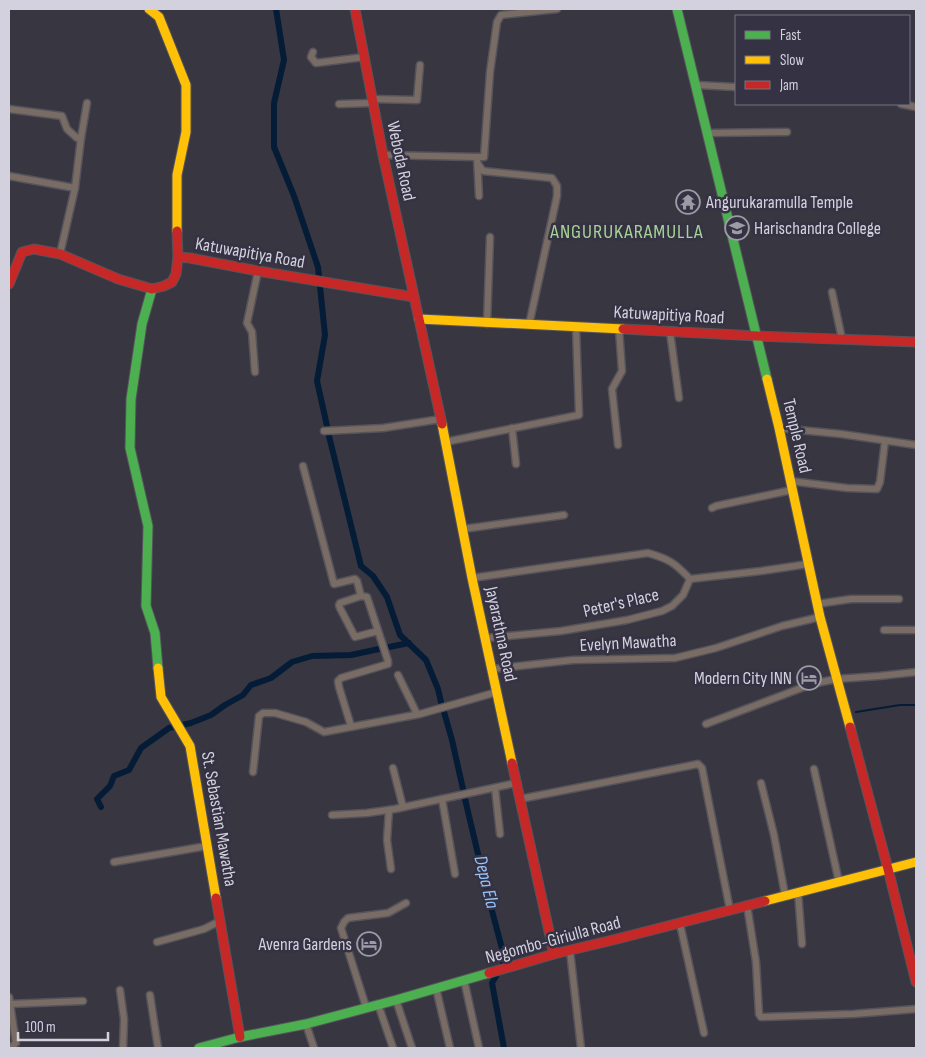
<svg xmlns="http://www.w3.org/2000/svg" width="925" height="1057" viewBox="0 0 925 1057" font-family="'Sofia Sans Condensed',sans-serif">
  <rect width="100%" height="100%" fill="#383640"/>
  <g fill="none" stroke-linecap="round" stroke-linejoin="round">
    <!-- stream -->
    <polyline stroke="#051c37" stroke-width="2" points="856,712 900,705 916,705"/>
    <!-- canal -->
    <g stroke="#051c37" stroke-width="6">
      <polyline points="276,9 284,60 274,103 274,147 294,196 318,267 325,335 317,381 327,426"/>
      <polyline points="329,436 361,566 373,576 387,597 400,635 426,660 438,689 441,702"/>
      <polyline points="389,647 409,643"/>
      <polyline points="444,712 452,740 463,789"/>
      <polyline points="465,799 486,888 505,960 503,964"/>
      <polyline points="101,807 97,799 110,786 114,776 129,770 141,748 169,728 191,723 211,715 225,705 243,695 251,685 271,678 292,662 312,656 351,655 379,649"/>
      <polyline points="496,976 492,983 504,1048"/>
    </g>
    <!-- street casing -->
    <g stroke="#55535b" stroke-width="9">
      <g id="street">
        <polyline points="313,52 311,57 316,63 364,57"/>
        <polyline points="696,85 736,87"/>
        <polyline points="372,99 417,100 420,65"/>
        <polyline points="339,104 372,103"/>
        <polyline points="901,104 916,107"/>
        <polyline points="9,109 62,116 67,129 77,138 81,138 87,103"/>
        <polyline points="707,133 787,132"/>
        <polyline points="383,155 477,157"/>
        <polyline points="478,164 483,171 552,178 557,186 557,196 529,325"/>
        <polyline points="9,176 75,188"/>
        <polyline points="479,196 477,157 484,157 490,72 497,22 501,15 557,9"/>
        <polyline points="60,254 75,188 81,138"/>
        <polyline points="832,292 842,339"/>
        <polyline points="487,324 490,237"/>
        <polyline points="670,332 679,398"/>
        <polyline points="255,372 252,332 247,323 258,271"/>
        <polyline points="512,428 516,464"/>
        <polyline points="779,428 841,434 916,445"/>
        <polyline points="324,431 383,428 441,419"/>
        <polyline points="445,442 579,415 576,327"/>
        <polyline points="618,445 612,389 622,371 619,329"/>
        <polyline points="303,466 334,584 355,579 357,581 361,596"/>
        <polyline points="790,481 847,488 877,489 880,482 885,441"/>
        <polyline points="712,508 716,506 792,490"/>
        <polyline points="463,529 564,515"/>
        <path d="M 472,578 L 648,553 C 669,559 675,563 690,579"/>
        <polyline points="817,604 851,599 899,599"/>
        <polyline points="884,630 916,630"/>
        <polyline points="486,638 561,631 627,620 662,611 672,606 683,595 690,579 761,571 808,564"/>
        <polyline points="492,669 573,660 675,658 716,648 782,626 820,617"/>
        <polyline points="398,675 417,714"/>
        <polyline points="706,724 812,684 836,679 879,676 916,672"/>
        <polyline points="351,726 339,687 338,681 341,678 388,664 388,661 367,597 361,596 340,603 339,605 340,608 355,637 378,631"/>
        <polyline points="393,768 403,807"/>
        <polyline points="814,769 839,882"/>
        <polyline points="253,772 259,716 263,713 275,713 306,722 324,732 420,714 497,692"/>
        <polyline points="761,783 774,835 785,895"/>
        <polyline points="495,788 500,834"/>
        <polyline points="442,799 455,874"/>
        <polyline points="520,799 698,764 702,768 730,910"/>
        <polyline points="389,810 387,840 391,869"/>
        <polyline points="332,815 367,813 395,809 516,783"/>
        <polyline points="114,862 207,846"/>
        <polyline points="798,892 802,944"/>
        <polyline points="747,905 756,962 759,1014 761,1017 853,1014 916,1009"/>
        <polyline points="680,924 704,1033"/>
        <polyline points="157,942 204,929 220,921"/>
        <polyline points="570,951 581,1048"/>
        <polyline points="464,980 479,1048"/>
        <polyline points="436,988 450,1048"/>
        <polyline points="120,990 124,1019 123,1048"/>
        <polyline points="150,995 158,1048"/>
        <polyline points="9,997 16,1043 10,1048"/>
        <polyline points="396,1000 412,1048"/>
        <polyline points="10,1004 83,1001"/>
        <polyline points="378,1004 393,1048"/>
        <polyline points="366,1007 341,928 344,922 348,918 388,913 406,903"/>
        <polyline points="306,1024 314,1048"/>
      </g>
    </g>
    <!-- fast casing -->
    <g stroke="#55535b" stroke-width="11">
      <g id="fast">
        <polyline points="677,9 767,379"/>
        <polyline points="152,289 142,324 131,399 130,448 148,526 146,606 155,633 158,668"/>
        <polyline points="199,1048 240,1037 306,1024 396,1000 489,973"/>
      </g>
    </g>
    <!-- slow casing -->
    <g stroke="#55535b" stroke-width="11">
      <g id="slow">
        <polyline points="149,9 159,17 186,85 186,132 177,175 177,231"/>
        <polyline points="419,319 623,329"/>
        <polyline points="767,379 779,428 820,617 850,727"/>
        <polyline points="442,424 472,578 512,763"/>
        <polyline points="158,668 161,697 190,746 216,898"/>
        <polyline points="765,901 916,862"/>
      </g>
    </g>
    <!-- jam casing -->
    <g stroke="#55535b" stroke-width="11">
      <g id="jam">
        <polyline points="355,9 383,155 442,424"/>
        <polyline points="178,257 190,258 258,271 414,297"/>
        <polyline points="9,284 22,252 34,249 60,254 118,279 152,289 164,286 172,282 176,274 178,257 177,231"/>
        <polyline points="623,329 757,336 916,342"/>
        <polyline points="850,727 888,869 916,982"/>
        <polyline points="512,763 554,954"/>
        <polyline points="216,898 240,1037"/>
        <polyline points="489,973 554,954 613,940 765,901"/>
      </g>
    </g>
    <!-- street -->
    <use href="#street" stroke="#796c65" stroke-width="6"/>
    <!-- fast -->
    <use href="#fast" stroke="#4caf50" stroke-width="9"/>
    <!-- slow -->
    <use href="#slow" stroke="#ffc107" stroke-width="9"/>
    <!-- jam -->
    <use href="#jam" stroke="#c62828" stroke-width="9"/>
  </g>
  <!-- icons -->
  <defs>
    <g id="temple-ring" transform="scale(1.25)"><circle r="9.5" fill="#353244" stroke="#9d9ba6" stroke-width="1.5"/><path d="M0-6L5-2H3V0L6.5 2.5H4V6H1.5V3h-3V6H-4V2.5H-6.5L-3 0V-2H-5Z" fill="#9d9ba6"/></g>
    <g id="school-ring" transform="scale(1.25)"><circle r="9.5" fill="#353244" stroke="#9d9ba6" stroke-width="1.5"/><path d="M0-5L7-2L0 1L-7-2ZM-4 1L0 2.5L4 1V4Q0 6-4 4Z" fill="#9d9ba6"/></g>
    <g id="hotel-ring" transform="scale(1.25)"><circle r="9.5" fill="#353244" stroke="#9d9ba6" stroke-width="1.5"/><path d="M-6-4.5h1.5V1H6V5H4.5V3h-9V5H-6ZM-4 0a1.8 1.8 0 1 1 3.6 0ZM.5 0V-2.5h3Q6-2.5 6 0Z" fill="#9d9ba6"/></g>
  </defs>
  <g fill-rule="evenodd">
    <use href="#temple-ring" x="688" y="202"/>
    <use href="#school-ring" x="737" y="228"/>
    <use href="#hotel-ring" x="809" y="678"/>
    <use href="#hotel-ring" x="369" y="944"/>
  </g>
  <g text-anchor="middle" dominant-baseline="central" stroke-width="5" stroke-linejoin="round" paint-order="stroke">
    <!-- street labels -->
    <g font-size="18" fill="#d3d1dd" stroke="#353244">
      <text transform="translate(401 161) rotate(78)">Weboda Road</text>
      <text transform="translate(250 253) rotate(10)">Katuwapitiya Road</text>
      <text transform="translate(669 315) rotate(3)">Katuwapitiya Road</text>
      <text transform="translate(797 436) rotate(77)">Temple Road</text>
      <text transform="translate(621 603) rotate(-13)">Peter's Place</text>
      <text transform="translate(501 634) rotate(78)">Jayarathna Road</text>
      <text transform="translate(628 643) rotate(-3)">Evelyn Mawatha</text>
      <text transform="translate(219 819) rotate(80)">St. Sebastian Mawatha</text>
      <text transform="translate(553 940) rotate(-15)">Negombo-Giriulla Road</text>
    </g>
    <!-- poi labels -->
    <g font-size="18" fill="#d3d1dd" stroke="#353244" text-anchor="start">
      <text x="706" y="202">Angurukaramulla Temple</text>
      <text x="754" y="228">Harischandra College</text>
      <text x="792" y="678" text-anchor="end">Modern City INN</text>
      <text x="352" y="944" text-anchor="end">Avenra Gardens</text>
    </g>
    <!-- water labels -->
    <g font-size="19" font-style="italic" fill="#97c5fa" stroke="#353244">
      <text transform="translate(486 882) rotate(76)">Depa Ela</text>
    </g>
    <!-- quarter labels -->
    <g font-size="20" letter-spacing="1" fill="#a6d494" stroke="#353244">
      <text x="627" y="232">ANGURUKARAMULLA</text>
    </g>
  </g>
  <!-- border -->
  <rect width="925" height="1057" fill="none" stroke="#d3d1dd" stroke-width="20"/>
  <!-- legend -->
  <rect x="735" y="15" width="175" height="90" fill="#353244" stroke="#747281"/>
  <rect x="745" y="31" width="25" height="8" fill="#4caf50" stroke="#747281"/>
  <text x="780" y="40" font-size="15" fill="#d3d1dd">Fast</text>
  <rect x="745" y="56" width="25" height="8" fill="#ffc107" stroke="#747281"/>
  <text x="780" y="65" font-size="15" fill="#d3d1dd">Slow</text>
  <rect x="745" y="81" width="25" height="8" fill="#c62828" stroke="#747281"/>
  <text x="780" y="90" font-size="15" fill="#d3d1dd">Jam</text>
  <!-- scale -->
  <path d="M18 1032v8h90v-8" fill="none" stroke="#d3d1dd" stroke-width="2.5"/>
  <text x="25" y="1032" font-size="15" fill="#d3d1dd" stroke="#353244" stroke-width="4" paint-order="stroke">100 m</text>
</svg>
